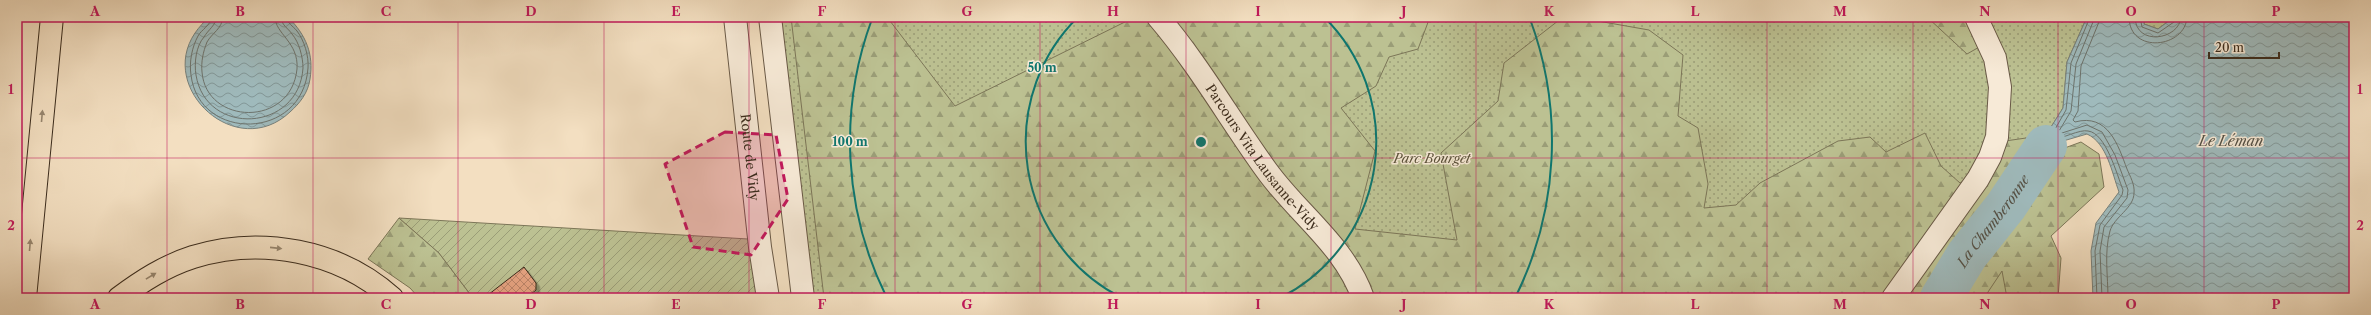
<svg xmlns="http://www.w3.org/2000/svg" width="2371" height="315" viewBox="0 0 2371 315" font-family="'Libre Caslon Text',serif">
  <defs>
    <pattern id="grass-dots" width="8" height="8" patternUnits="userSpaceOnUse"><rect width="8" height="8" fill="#bcc192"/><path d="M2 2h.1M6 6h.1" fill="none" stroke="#9a9d77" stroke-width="1.8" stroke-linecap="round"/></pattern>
    <pattern id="forest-firs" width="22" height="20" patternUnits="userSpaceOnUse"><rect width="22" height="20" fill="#bcc192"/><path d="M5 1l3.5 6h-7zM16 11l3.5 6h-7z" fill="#9a9d77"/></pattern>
    <pattern id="garden-furrows" width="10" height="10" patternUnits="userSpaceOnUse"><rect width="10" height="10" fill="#bcc192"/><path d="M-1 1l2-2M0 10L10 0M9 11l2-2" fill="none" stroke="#9a9d77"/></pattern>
    <pattern id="water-waves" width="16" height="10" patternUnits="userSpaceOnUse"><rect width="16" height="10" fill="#9fbabc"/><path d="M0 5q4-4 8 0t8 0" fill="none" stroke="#839798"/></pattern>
    <pattern id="building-cross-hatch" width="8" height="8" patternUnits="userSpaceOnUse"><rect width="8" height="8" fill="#e4a280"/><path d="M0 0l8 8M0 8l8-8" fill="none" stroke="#ba8468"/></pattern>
    <filter id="shadow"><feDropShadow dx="3.5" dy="3.5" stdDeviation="0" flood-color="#0004"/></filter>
  </defs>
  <rect width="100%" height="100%" fill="#f3dfc1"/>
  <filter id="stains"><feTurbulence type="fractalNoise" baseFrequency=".005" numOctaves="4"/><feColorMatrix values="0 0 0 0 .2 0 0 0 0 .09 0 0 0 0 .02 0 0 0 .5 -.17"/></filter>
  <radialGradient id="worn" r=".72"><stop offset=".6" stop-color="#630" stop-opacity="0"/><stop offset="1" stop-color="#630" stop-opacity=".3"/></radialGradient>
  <!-- grass -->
  <g fill="url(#grass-dots)" stroke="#7c7658">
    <polygon points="777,17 2087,17 2067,62 2063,108 2046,135 2046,146 2006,206 1941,298 811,298"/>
    <polygon points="2144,17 2174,17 2158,29 2144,24"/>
  </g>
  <!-- forest -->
  <g fill="url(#forest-firs)" stroke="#7c7658">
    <polygon points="791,17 887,17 955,106 1135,17 1430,17 1418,49 1389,57 1376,86 1341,108 1375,151 1355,229 1457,240 1441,153 1498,101 1504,63 1563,17 1575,17 1649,30 1683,55 1678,116 1698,128 1708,184 1704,208 1736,205 1760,183 1838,141 1870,137 1886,152 1925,133 1941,166 1960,183 2000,159 2005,141 2026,138 2029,161 2081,142 2099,154 2104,187 2051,236 2061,258 2058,298 824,298"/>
    <polygon points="1927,17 1968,17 1981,46 1967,54"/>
    <polygon points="399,218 439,253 473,298 419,298 410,288 368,259"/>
  </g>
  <!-- garden -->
  <polygon fill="url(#garden-furrows)" stroke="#7c7658" points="399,218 748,239 759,298 473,298 439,253"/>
  <!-- pitch -->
  <polygon fill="#bcc192" stroke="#7c7658" points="2002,271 2007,298 1984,298"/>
  <!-- water -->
  <g fill="url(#water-waves)" stroke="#77817c">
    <path d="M 209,17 L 288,17 C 306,35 314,54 310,79 C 308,93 300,103 290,112 C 237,162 157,89 195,33 C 199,27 204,22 209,17 Z"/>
    <path d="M 2087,17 L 2144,17 L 2144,24 L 2158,29 L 2174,17 L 2354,17 L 2354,298 L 2093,298 L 2091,251 L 2096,223 L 2119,192 C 2112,173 2107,143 2087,134 L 2046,146 L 2046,135 L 2063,108 L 2067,62 Z"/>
  </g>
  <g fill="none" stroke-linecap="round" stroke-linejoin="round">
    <!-- shore -->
    <g stroke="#6d736c" stroke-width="1">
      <path d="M 212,17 C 211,25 201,30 198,36 C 192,47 189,62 191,75 C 199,142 303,141 308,68 C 309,56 304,40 297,31 C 293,26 287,23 286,17"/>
      <path d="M 217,17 C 216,25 208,30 204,37 C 196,46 194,63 196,75 C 206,137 299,132 303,68 C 303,57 299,42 292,34 C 288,28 281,25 281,17"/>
      <path d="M 223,17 C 222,29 212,33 207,42 C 203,52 201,62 202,72 C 206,125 291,128 297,69 C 299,42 275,34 275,17"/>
      <path d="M 2090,17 L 2071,63 L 2066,110 L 2050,138 L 2052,140 C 2061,139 2080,129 2088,131 C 2106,133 2117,175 2123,190 L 2122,195 L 2100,225 L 2095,251 L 2097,298"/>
      <polyline points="2095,17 2076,64 2071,111 2059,131 2062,133 2087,125 2102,132 2115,155 2128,190 2127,198 2104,227 2100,251 2102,298"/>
      <path d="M 2101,17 L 2081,66 L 2078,111 L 2073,120 L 2075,122 C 2108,113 2118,145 2127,169 C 2130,176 2135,185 2134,193 C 2134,208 2114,217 2110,231 C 2104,253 2108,276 2108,298"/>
      <path d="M 2129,17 C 2129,55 2186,48 2187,17"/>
      <path d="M 2135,17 C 2135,47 2180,40 2181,17"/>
      <polyline points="2140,17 2142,27 2158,33 2174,22 2176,17"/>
    </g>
    <!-- river -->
    <path stroke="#9fbabc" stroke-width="42" id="s1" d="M 1941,298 L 1967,255 L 2006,206 L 2046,146"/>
  </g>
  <!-- building -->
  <polygon fill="url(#building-cross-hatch)" stroke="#3b2c1d" filter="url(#shadow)" points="524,267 536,283 536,290 526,298 484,298"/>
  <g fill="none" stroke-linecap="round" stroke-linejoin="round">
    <!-- street casing -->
    <g stroke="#695946" stroke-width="24">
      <g id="street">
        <path id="s2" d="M 735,17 L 760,247 L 768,298"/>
        <polyline points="770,17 803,298"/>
        <path id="s3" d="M 1158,17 C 1199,65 1230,120 1267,171 C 1298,214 1345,246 1363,298"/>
        <polyline points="1893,298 1978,179 1990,157 1997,137 2000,87 1995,58 1976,17"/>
      </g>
    </g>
    <!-- highway casing -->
    <g stroke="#3b2c1d" stroke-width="24">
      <g id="highway">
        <polyline points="25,298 52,17"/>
        <path d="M 119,298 C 142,281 165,266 193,257 C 260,236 339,250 392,298"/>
      </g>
    </g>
    <!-- street -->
    <use href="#street" stroke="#f7ead7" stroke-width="22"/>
    <!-- highway -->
    <use href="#highway" stroke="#f3dfc1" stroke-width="22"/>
  </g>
  <!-- one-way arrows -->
  <defs><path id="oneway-solid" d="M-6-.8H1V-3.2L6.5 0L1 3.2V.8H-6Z"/></defs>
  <g fill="#97866f">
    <use href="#oneway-solid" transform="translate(42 116) rotate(-85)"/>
    <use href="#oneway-solid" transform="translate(30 245) rotate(-85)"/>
    <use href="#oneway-solid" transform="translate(276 248) rotate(6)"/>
    <use href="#oneway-solid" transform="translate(151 276) rotate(-31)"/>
  </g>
  <!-- marked area -->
  <path fill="#c2185b" fill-opacity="0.2" stroke="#c2185b" stroke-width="3" stroke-dasharray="8 5" stroke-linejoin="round" d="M 725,132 L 776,135 L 788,199 L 751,255 L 693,247 L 665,164 Z"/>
  <!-- grid -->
  <path fill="none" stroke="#c2185b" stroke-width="1" stroke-opacity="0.55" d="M 167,17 L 167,298M 313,17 L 313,298M 458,17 L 458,298M 604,17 L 604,298M 749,17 L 749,298M 895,17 L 895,298M 1040,17 L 1040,298M 1186,17 L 1186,298M 1331,17 L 1331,298M 1476,17 L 1476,298M 1622,17 L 1622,298M 1767,17 L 1767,298M 1913,17 L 1913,298M 2058,17 L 2058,298M 2204,17 L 2204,298M 17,158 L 2354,158"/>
  <!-- distance rings -->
  <g fill="none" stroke="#0f766e" stroke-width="2">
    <path d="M1122 298A175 175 0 0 1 1078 17M1324 17A175 175 0 0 1 1280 298"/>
    <path d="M886 296A351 351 0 0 1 872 19M1530 19A351 351 0 0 1 1516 296"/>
  </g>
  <g text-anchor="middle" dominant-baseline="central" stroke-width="3" stroke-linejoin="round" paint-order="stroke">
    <!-- street labels -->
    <g font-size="13" fill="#3b2c1d" stroke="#f7ead7">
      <text stroke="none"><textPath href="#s3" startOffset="175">Parcours Vita Lausanne-Vidy</textPath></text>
      <text stroke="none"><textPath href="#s2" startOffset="141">Route de Vidy</textPath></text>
    </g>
    <!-- park labels -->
    <g font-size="13" font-style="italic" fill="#5b513a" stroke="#f7ead7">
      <text x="1432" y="158">Parc Bourget</text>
    </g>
    <!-- water labels -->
    <g font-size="14" font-style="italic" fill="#545045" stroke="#f7ead7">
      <text x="2231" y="141">Le Léman</text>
      <text stroke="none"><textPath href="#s1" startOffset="93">La Chamberonne</textPath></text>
    </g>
  </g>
  <circle cx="1201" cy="142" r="6" fill="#0f766e" stroke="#f7ead7" stroke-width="2"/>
  <g font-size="12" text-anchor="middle" font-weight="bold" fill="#0f766e" stroke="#f7ead7" stroke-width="3" stroke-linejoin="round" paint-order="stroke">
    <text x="1042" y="72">50 m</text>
    <text x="850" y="146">100 m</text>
  </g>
  <!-- margin -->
  <rect width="2371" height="315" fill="none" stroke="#f3dfc1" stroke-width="44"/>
  <!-- scale -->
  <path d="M2209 52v6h70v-6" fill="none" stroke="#3b2c1d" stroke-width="2"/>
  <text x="2215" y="52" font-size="12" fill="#3b2c1d" stroke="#f7ead7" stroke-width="3" paint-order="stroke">20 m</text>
  <rect x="22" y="22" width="2327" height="271" fill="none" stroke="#c2185b" stroke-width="1.5"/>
  <g font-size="13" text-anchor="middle" font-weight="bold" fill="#c2185b">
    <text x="95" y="16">A</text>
    <text x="240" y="16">B</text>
    <text x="386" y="16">C</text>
    <text x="531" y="16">D</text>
    <text x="676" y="16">E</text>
    <text x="822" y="16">F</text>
    <text x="967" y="16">G</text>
    <text x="1113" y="16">H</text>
    <text x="1258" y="16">I</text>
    <text x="1404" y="16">J</text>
    <text x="1549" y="16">K</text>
    <text x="1695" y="16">L</text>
    <text x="1840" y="16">M</text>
    <text x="1985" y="16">N</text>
    <text x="2131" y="16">O</text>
    <text x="2276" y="16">P</text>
    <text x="11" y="94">1</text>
    <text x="2360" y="94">1</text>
    <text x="11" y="230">2</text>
    <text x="2360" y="230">2</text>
    <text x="95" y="309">A</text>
    <text x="240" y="309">B</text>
    <text x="386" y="309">C</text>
    <text x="531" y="309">D</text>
    <text x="676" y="309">E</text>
    <text x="822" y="309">F</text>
    <text x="967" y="309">G</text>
    <text x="1113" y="309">H</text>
    <text x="1258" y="309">I</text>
    <text x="1404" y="309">J</text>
    <text x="1549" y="309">K</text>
    <text x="1695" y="309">L</text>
    <text x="1840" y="309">M</text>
    <text x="1985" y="309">N</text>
    <text x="2131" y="309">O</text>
    <text x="2276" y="309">P</text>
  </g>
  <rect width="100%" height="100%" filter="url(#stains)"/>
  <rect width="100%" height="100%" fill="url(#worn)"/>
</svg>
